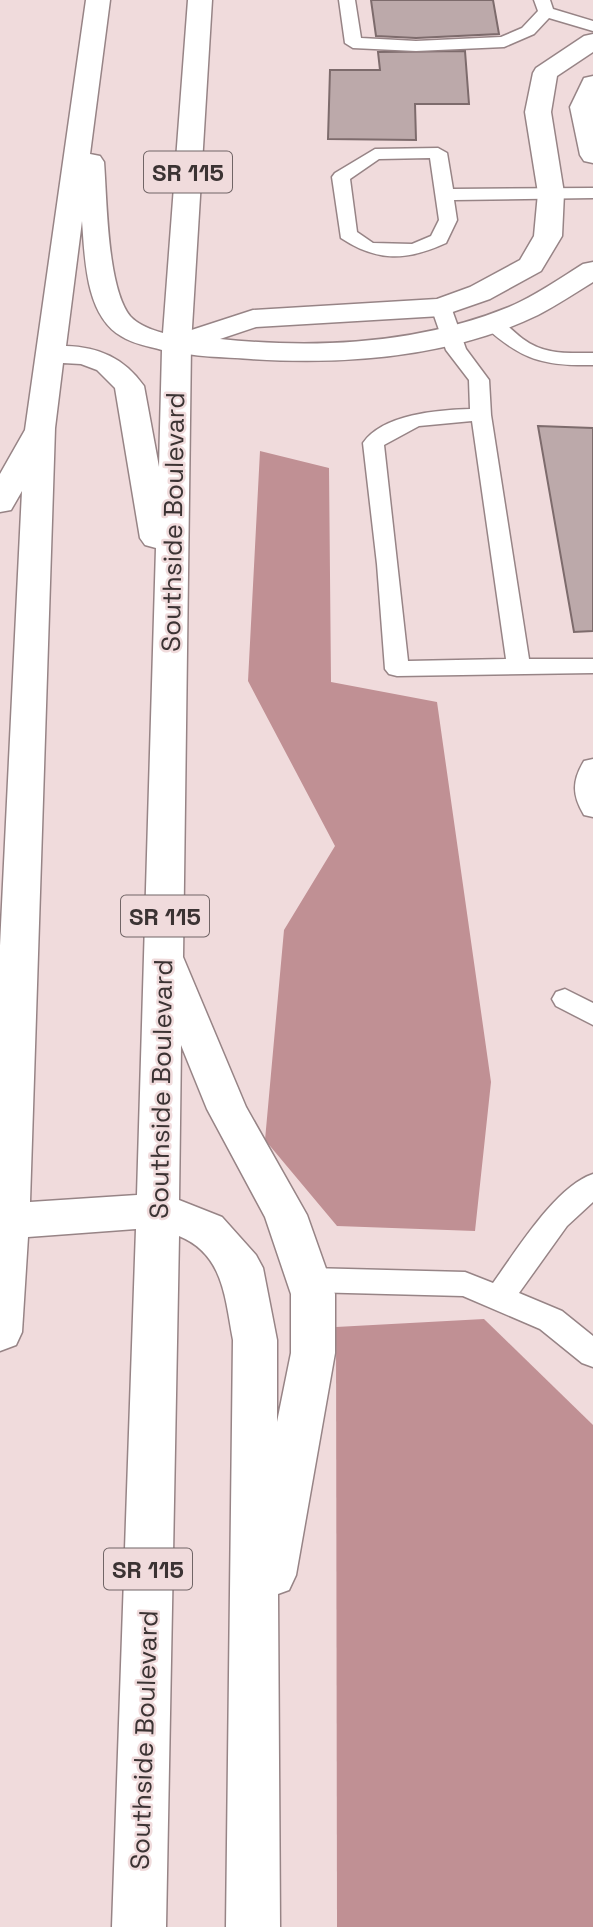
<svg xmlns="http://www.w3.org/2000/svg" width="593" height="1927" viewBox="0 0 593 1927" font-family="'Space Grotesk',sans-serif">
  <rect width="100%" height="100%" fill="#f0dbdc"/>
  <!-- forest -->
  <g fill="#c09094">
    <polygon points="260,451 329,468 331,682 437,702 491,1082 475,1231 337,1226 265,1140 284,930 335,846 248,681"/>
    <polygon points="484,1319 593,1425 593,1927 337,1927 336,1327"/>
  </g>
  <!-- building -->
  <g fill="#bca9aa" stroke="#7d6b6c" stroke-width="2">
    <polygon points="371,0 493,0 499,34 416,38 376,36"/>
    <polygon points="465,51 469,104 415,104 416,140 328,139 330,70 380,70 378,52"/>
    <polygon points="538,426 593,428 593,631 574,632"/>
  </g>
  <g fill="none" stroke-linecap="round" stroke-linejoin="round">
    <!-- service casing -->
    <g stroke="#978486" stroke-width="3">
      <g id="service">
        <polygon points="339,0 355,0 361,38 416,41 501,37 522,28 538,11 534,0 550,0 553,9 593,21 593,31 549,18 534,34 504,47 416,51 353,48 345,43"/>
        <path d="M 438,148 L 447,153 L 453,189 L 593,188 L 593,198 L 454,200 L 457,220 L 446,243 C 407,261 377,262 341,238 L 332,177 L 335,173 L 375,149 ZM 430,158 L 439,220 L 431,236 L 412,244 L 373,243 L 357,232 L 350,179 L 379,159 Z"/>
        <path d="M 441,301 L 451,307 L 466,349 L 489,380 L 491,415 L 529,659 L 593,659 L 593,673 L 397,676 L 389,674 L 385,669 L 377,564 L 363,443 C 383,414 438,410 470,409 L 469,380 L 446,350 L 431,307 ZM 472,421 L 506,659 L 408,661 L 384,445 L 419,426 Z"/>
        <path d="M 491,316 C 503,319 512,331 523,339 C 544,355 567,353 593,353 L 593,365 C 543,366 522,360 484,326 L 481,322 Z"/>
        <path d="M 593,759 L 593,817 L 584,815 C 572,795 572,781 584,761 Z"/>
        <polygon points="565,989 593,1003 593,1025 556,1006 552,999 556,992"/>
        <path d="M 593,1174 L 593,1202 L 567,1226 L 519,1293 L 562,1311 L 593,1336 L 593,1367 L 582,1363 L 540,1329 L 463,1296 L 309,1292 L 299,1289 L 294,1280 L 299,1271 L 309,1268 L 465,1272 L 493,1283 C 516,1251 556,1186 593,1174 Z"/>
      </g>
    </g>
    <!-- minor casing -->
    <g stroke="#978486" stroke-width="3">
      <g id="minor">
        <path d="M 593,34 L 593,52 L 557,76 L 551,112 L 564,193 L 562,236 L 541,271 L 490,299 L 441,316 L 256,327 L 220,339 C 317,349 418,344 509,307 C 535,296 559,279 583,264 L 593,262 L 593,282 C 575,293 557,305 538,315 C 451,357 346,365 251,359 C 223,357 193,357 167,350 L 163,344 L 167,338 L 253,310 L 437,299 L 470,287 L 520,260 L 534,236 L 538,193 L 525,112 L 533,73 L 536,68 L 584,36 Z"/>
        <polygon points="593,76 593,163 584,161 580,155 570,107 584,78"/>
      </g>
    </g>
    <!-- trunk casing -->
    <g stroke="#978486" stroke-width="3">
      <path id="trunk" d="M 86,0 L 110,0 L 90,154 L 100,156 L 104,162 C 107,200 107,287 130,316 C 138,325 152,330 163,333 L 188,0 L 212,0 L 191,344 L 183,957 L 246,1107 L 307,1215 L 335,1294 L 335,1353 L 296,1575 L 289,1590 L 278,1594 L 280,1927 L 226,1927 L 233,1340 C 225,1299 224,1254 179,1236 L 166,1927 L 112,1927 L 136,1229 L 28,1237 L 22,1332 L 16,1345 L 0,1351 L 0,946 L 22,491 L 11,510 L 0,512 L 0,474 L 25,430 ZM 82,221 C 85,257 85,315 121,336 C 133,344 148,346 162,350 L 159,467 L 144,386 C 124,358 99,347 66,346 ZM 63,363 L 81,364 L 97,370 L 115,388 L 140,538 L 145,545 L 156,548 L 137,1195 L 30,1202 L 55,428 ZM 181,1045 L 207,1109 L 265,1217 L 291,1294 L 291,1353 L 277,1422 L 277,1340 L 263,1268 L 256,1255 L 222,1217 L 179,1200 Z"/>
    </g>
    <!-- service -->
    <use href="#service" fill="#fff" fill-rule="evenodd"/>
    <!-- minor -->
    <use href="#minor" fill="#fff" fill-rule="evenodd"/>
    <!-- trunk -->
    <use href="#trunk" fill="#fff" fill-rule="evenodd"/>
  </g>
  <g text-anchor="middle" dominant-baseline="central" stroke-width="5" stroke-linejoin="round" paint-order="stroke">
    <!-- shield labels -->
    <g fill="#f0dbdc" stroke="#716566" stroke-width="2">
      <rect x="144" y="151.5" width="88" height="41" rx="5"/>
      <rect x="121" y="895.5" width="88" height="41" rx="5"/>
      <rect x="104" y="1548.5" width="88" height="41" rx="5"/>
    </g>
    <g font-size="24" font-weight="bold" fill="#3b3333">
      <text x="188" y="172">SR 115</text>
      <text x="165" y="916">SR 115</text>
      <text x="148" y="1569">SR 115</text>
    </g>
    <!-- street labels -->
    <g font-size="26" fill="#3b3333" stroke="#f0dbdc">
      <text transform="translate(173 522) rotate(-89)">Southside Boulevard</text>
      <text transform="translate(161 1089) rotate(-89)">Southside Boulevard</text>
      <text transform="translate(144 1740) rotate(-88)">Southside Boulevard</text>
    </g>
  </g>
</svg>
